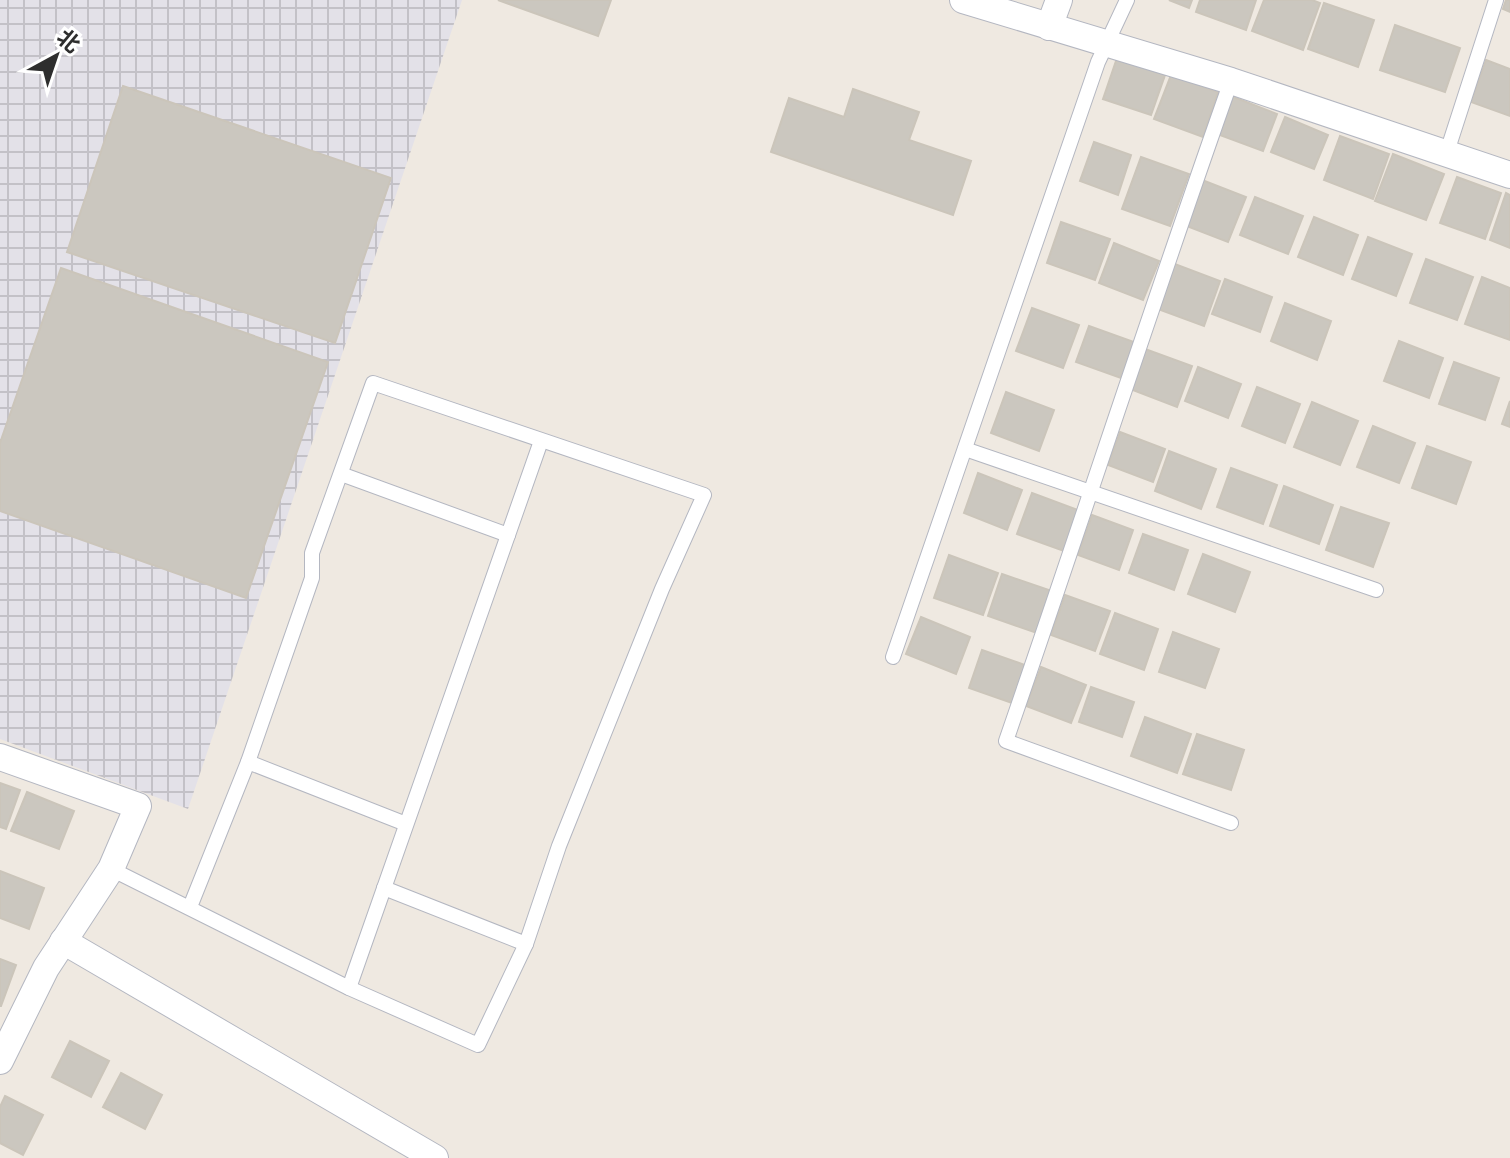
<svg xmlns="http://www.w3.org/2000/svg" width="1510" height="1158" viewBox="0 0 1510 1158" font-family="'Open Sans','Noto Sans SC',sans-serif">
  <defs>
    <pattern id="industrial-grid" width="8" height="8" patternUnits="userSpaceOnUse" patternTransform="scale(2)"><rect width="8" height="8" fill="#e3e1e8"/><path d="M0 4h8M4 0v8" fill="none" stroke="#c3c1c7"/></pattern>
  </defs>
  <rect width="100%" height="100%" fill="#efe9e1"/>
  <!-- industrial -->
  <polygon fill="url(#industrial-grid)" points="0,0 462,0 188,809 0,739"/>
  <!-- building -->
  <g fill="#cbc7bf" stroke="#cbc5ba" stroke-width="2">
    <polygon points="498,0 611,0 598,36"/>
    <polygon points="1169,0 1192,0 1189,8"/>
    <polygon points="1200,0 1256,0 1246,30 1196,12"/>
    <polygon points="1264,0 1312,0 1320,3 1303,50 1252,31"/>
    <polygon points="1506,0 1510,0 1510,12 1503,9"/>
    <polygon points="1324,3 1374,20 1358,67 1308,49"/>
    <polygon points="1395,25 1460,48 1445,92 1380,70"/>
    <polygon points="1117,58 1165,75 1151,115 1103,99"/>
    <polygon points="1486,60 1510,69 1510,116 1471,102"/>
    <polygon points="1171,75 1218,92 1203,137 1154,119"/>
    <polygon points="123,86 391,178 335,343 67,252"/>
    <polygon points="853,89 919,112 909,140 971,161 953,215 771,152 789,98 844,117"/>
    <polygon points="1231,96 1277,114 1263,151 1217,134"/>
    <polygon points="1285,117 1328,135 1314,169 1271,152"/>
    <polygon points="1340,136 1389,154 1373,199 1324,180"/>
    <polygon points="1094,142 1131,155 1118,195 1080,181"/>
    <polygon points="1393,154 1444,174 1426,220 1375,201"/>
    <polygon points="1141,157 1189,174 1170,226 1122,209"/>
    <polygon points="1457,177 1501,193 1485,239 1440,223"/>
    <polygon points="1202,180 1246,197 1228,242 1184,225"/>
    <polygon points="1506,193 1510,195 1510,248 1490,240"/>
    <polygon points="1255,197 1303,216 1288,254 1240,235"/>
    <polygon points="1314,217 1358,235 1343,275 1298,257"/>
    <polygon points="1061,222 1110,239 1095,280 1047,263"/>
    <polygon points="1368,237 1412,254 1396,296 1352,279"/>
    <polygon points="1114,243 1159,261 1143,300 1099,283"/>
    <polygon points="1426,259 1473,277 1457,320 1410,303"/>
    <polygon points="1172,263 1220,281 1204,326 1155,308"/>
    <polygon points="61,268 328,362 246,598 0,511 0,443"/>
    <polygon points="1482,277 1510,288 1510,340 1465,324"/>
    <polygon points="1225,279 1272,297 1260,332 1212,314"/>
    <polygon points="1285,303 1331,321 1317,360 1271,341"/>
    <polygon points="1032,308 1079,325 1063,368 1016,351"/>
    <polygon points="1089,326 1134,342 1121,378 1076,362"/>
    <polygon points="1399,341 1443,358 1429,398 1384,381"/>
    <polygon points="1145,349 1192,366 1177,407 1130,389"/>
    <polygon points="1454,362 1499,378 1485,420 1439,404"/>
    <polygon points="1198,367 1241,384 1228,418 1185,401"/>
    <polygon points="1257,387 1300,404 1285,443 1242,426"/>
    <polygon points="1006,392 1054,410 1039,451 991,433"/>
    <polygon points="1510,401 1510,427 1502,424"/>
    <polygon points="1312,402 1358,421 1340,465 1294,447"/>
    <polygon points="1373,426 1415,443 1399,483 1357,467"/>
    <polygon points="1120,432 1165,449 1153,482 1108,465"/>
    <polygon points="1427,446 1471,462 1456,504 1412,488"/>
    <polygon points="1169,451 1216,469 1201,509 1155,491"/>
    <polygon points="1231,468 1277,485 1263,524 1217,507"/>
    <polygon points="978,473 1022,490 1007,530 964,513"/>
    <polygon points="1284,486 1333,505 1319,544 1270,526"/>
    <polygon points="1032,493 1078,510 1064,551 1017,534"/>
    <polygon points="1341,507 1389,523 1373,567 1326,550"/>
    <polygon points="1092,515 1133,530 1119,570 1078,555"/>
    <polygon points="1143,534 1188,550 1174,590 1129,573"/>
    <polygon points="1203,554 1250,572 1235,612 1188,594"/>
    <polygon points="949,555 998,573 983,615 934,598"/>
    <polygon points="1002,574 1052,591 1037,633 988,616"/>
    <polygon points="1065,595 1110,611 1095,651 1051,635"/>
    <polygon points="1115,613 1158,629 1144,670 1100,654"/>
    <polygon points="921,617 970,637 956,674 906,654"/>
    <polygon points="1173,632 1219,649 1205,688 1159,672"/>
    <polygon points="982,650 1025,665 1012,703 969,688"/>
    <polygon points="1041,667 1086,685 1071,723 1026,706"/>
    <polygon points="1091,687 1134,702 1122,737 1079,722"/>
    <polygon points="1145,717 1191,734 1177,773 1131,756"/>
    <polygon points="1197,734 1244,750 1231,790 1183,774"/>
    <polygon points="0,783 20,790 6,829 0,827"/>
    <polygon points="27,792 74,811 59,849 11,831"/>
    <polygon points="0,871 44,888 29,929 0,918"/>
    <polygon points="0,959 16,965 1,1006 0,1006"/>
    <polygon points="70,1041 109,1061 91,1097 52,1077"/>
    <polygon points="121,1073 162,1095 145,1129 103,1107"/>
    <polygon points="5,1096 43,1115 23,1155 0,1143 0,1107"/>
  </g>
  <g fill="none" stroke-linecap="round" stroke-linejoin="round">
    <!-- service casing -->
    <g stroke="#b4b7c1" stroke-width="16">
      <g id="service">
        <path d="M 1231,81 C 1153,301 1082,521 1006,741 L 1231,823"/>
        <polyline points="1446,155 1496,0"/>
        <polyline points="965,449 1376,590"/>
        <polyline points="341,474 508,535"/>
        <polyline points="893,657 1098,62 1127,0"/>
        <polyline points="248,762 406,824"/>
        <polyline points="111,869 349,988 478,1045 526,944 559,846 662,589 704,495 373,383 312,553 312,578 248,762 190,907"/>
        <polyline points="384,888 526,944"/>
        <polyline points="349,988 541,441"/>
      </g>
    </g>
    <!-- minor casing -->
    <g stroke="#b4b7c1" stroke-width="28">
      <g id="minor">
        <polyline points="963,0 1231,81 1510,175"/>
        <polyline points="1049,27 1059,0"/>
        <polyline points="0,757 138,806 111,869 46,968 0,1061"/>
        <polyline points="63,941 435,1158"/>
      </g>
    </g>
    <!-- service -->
    <use href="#service" stroke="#fff" stroke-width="14"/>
    <!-- minor -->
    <use href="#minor" stroke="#fff" stroke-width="26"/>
  </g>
  <!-- north arrow -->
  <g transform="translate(56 56) rotate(40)" stroke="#ffffff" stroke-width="6" paint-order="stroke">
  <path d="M0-6L14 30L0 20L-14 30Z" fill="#2e2e2e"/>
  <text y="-12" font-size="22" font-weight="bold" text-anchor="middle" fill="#2e2e2e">北</text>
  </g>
</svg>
